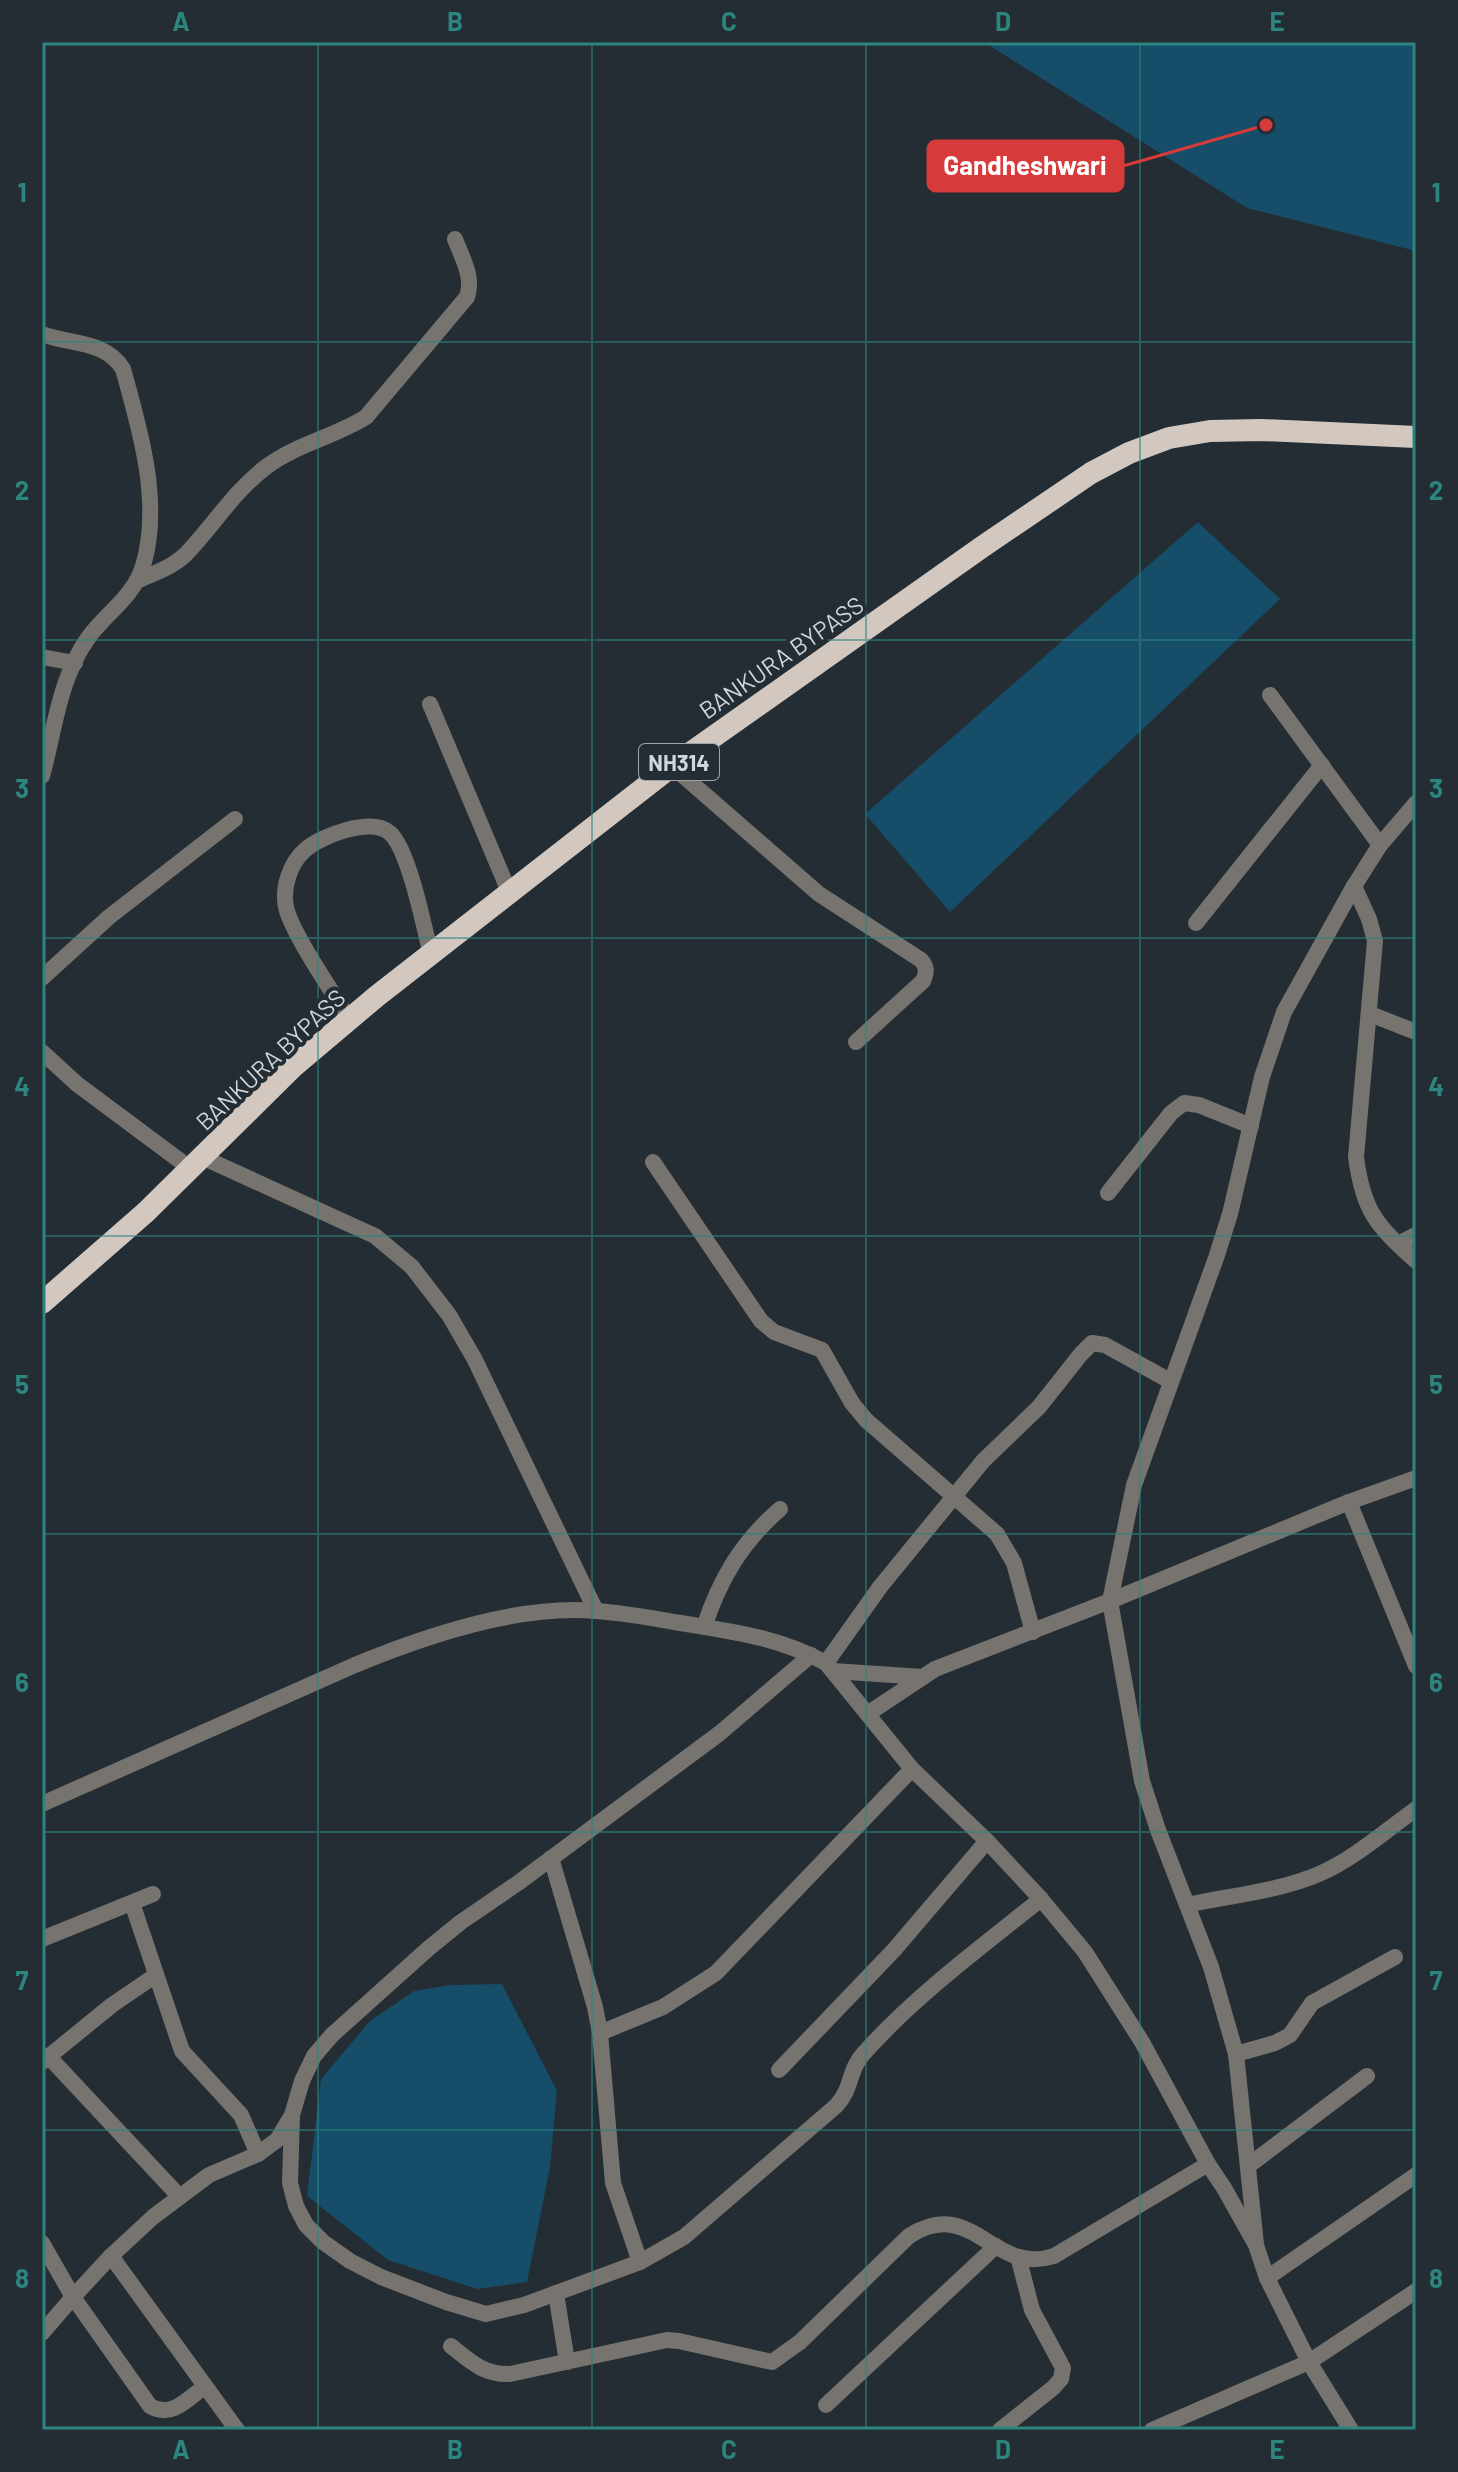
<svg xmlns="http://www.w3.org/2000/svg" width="1458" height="2472" viewBox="0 0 1458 2472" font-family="Barlow,sans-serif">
  <rect width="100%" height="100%" fill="#232d33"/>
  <!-- water -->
  <g fill="#164d68">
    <polygon points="984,42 1416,42 1416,251 1247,208"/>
    <polygon points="1198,522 1280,599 950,912 865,814"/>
    <polygon points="502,1984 557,2091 550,2167 527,2282 477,2289 388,2260 307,2196 321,2079 370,2021 414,1991 451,1985"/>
  </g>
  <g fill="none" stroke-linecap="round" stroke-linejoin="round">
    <!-- minor -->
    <g stroke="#77736f" stroke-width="16">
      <path d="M 42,334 C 71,345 105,340 123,369 C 140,430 162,503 143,566 C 133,598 106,613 88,638 C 59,679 55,729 42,776"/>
      <path d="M 137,581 C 154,573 173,567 186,554 C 214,525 233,492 266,467 C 297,444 334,437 366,417 L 467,297 C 474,277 462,258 455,239"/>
      <polyline points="42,657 75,663"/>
      <polyline points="1270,695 1380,845"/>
      <polyline points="430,704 510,894"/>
      <path d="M 672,766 L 819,894 L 921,960 C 927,967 927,972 923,981 L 856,1042"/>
      <path d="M 1354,886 L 1369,919 L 1375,941 L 1356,1157 C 1363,1211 1376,1225 1416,1261"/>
      <polyline points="1196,923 1322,765"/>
      <polyline points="42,978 109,917 235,819"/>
      <polyline points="1370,1014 1416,1032"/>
      <path d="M 349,1019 C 334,994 291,932 286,907 C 282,888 290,863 305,850 C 322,835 371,817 390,833 C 409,850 424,927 431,955"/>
      <polyline points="42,1052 77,1084 191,1169"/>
      <polyline points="202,1157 375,1236 412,1267 449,1315 474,1358 596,1611"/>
      <polyline points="653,1162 761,1321 774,1332 822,1350 852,1403 866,1420 997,1534 1014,1563 1033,1632"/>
      <polyline points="1108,1193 1171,1113 1184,1103 1199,1105 1251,1126"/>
      <polyline points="1398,1244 1416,1235"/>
      <polyline points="1349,1502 1416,1666"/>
      <path d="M 704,1627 C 720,1579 741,1543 780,1509"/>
      <polyline points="826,1663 880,1587 983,1461 1039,1407 1081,1354 1092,1343 1105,1345 1170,1381"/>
      <polyline points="833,1671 923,1677"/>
      <polyline points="869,1713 935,1669 1110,1601 1349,1502 1416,1478"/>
      <polyline points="551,1858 595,2007 600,2033 613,2183 640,2262"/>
      <polyline points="132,1903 182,2051 241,2115 258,2154"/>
      <path d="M 1187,1905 C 1228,1896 1280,1891 1319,1874 C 1354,1859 1385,1831 1416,1809"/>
      <polyline points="42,1939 153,1894"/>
      <polyline points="600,2033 663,2007 716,1973 912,1769"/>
      <polyline points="1236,2054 1275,2043 1290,2035 1312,2003 1395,1957"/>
      <polyline points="49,2057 180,2197"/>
      <polyline points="42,2062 112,2005 156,1975"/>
      <polyline points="779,2070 894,1950 987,1841"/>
      <path d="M 292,2116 L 290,2183 L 296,2206 L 306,2225 L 323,2242 L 350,2261 L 381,2277 L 446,2302 L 486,2314 L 524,2305 L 640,2262 L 684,2237 L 836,2106 C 853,2088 848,2070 864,2053 C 916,1995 980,1948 1041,1899"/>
      <polyline points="1248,2166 1367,2076"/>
      <polyline points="42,2243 73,2297 42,2333"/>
      <polyline points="1256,2244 1236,2054 1211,1967 1158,1830 1142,1781 1110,1601 1134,1485 1216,1258 1230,1214 1262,1077 1284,1012 1354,886 1380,845 1416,803"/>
      <polyline points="111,2256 237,2430"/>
      <polyline points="1267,2278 1416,2175"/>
      <polyline points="556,2293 567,2362"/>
      <path d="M 451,2346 C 471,2362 484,2375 510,2374 L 667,2340 L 679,2341 L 772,2362 L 800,2342 L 909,2236 C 973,2195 992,2276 1054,2256 L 1208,2164"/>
      <path d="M 205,2386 C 188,2399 171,2419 150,2406 L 73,2297 L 111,2256 L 153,2217 L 209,2175 L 258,2154 L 277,2140 L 292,2115 L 302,2081 L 314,2056 L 332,2035 L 429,1948 L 461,1922 L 518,1883 L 720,1733 L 811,1655"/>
      <polyline points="826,2405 996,2246"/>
      <polyline points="1000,2430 1053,2388 1061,2379 1063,2368 1032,2310 1019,2260"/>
      <polyline points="1152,2430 1309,2362 1416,2291"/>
    </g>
    <!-- tertiary -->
    <path stroke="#77736f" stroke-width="16" d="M 42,1804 L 355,1665 C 425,1636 519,1604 596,1611 C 628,1613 661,1620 693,1625 C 741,1633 782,1639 826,1663 L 912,1769 L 987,1841 L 1041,1899 L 1085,1952 L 1142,2042 L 1208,2164 L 1224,2188 L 1256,2245 L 1267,2278 L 1309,2362 L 1351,2430"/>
    <!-- trunk -->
    <polyline stroke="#d2c8c0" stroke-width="22" points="42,1303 146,1212 294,1066 377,996 672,766 982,547 1091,473 1129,453 1169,438 1210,431 1262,430 1416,437"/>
  </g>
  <!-- grid -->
  <path fill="none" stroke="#2c857e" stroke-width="2" stroke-opacity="0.55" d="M 318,42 L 318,2430M 592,42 L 592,2430M 866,42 L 866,2430M 1140,42 L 1140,2430M 42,342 L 1416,342M 42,640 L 1416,640M 42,938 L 1416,938M 42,1236 L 1416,1236M 42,1534 L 1416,1534M 42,1832 L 1416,1832M 42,2130 L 1416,2130"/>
  <g text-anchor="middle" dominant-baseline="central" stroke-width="8" stroke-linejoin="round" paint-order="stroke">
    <!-- shield labels -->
    <rect fill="#232d33" stroke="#9da4a9" stroke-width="2" x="639" y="744" width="80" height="36" rx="6"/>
    <g font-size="22" font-weight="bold" fill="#d1d7db">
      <text x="679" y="762">NH314</text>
    </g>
    <!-- street labels -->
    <g font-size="24" fill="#d1d7db" stroke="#232d33">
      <text transform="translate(781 657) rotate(-35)">BANKURA BYPASS</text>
      <text transform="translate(270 1059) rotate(-43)">BANKURA BYPASS</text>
    </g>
  </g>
  <!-- callouts -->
  <path fill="none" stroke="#d63a3a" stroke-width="3" d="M1266 125L1123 166"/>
  <circle fill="#d63a3a" stroke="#232d33" stroke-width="3" cx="1266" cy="125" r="8"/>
  <rect fill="#d63a3a" stroke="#d63a3a" stroke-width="3" x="928" y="141" width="195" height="50" rx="8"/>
  <g font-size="26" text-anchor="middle" font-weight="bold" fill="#fff">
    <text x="1025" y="175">Gandheshwari</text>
  </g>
  <!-- border -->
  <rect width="1458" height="2472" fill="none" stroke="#232d33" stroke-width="88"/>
  <rect x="44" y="44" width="1370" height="2384" fill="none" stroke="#2c857e" stroke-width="3"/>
  <g font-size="26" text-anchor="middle" font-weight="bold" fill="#2c857e">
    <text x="181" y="31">A</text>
    <text x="455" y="31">B</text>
    <text x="729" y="31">C</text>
    <text x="1003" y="31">D</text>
    <text x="1277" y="31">E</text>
    <text x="22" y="202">1</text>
    <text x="1436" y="202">1</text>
    <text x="22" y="500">2</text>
    <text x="1436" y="500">2</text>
    <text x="22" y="798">3</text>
    <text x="1436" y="798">3</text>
    <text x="22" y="1096">4</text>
    <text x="1436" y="1096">4</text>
    <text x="22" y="1394">5</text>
    <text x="1436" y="1394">5</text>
    <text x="22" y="1692">6</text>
    <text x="1436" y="1692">6</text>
    <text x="22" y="1990">7</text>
    <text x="1436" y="1990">7</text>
    <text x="22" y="2288">8</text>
    <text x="1436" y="2288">8</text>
    <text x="181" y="2459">A</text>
    <text x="455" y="2459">B</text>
    <text x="729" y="2459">C</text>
    <text x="1003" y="2459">D</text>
    <text x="1277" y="2459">E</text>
  </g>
</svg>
